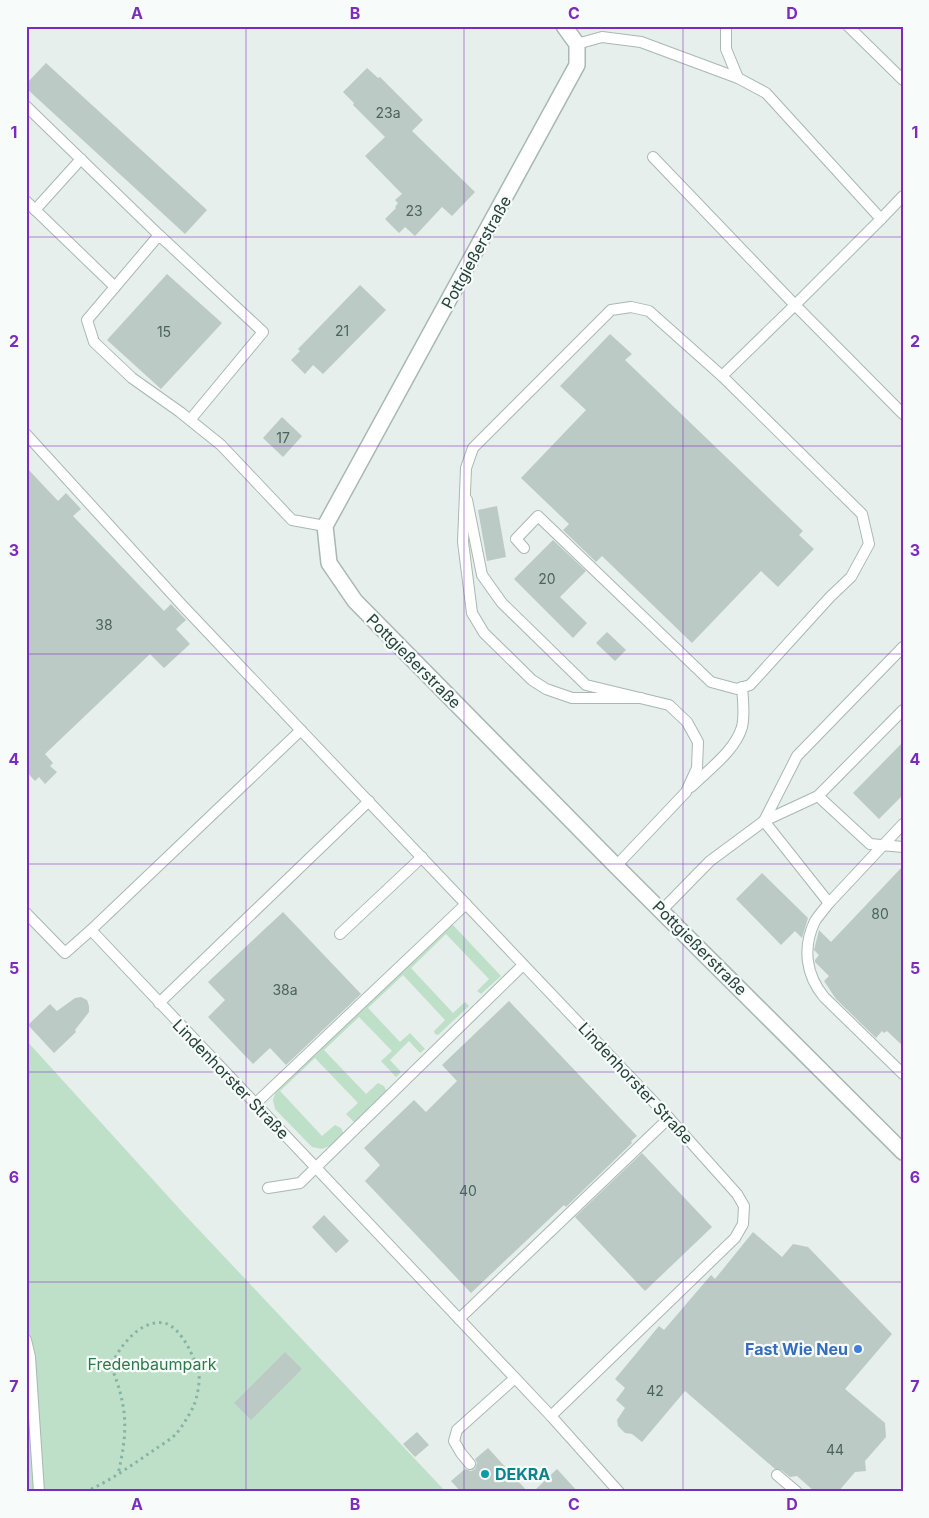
<svg xmlns="http://www.w3.org/2000/svg" width="929" height="1518" viewBox="0 0 929 1518" font-family="Inter,sans-serif">
  <rect width="100%" height="100%" fill="#e6efeb"/>
  <!-- green -->
  <g fill="#bfe0c8">
    <polygon points="452,924 501,976 481,994 477,991 489,979 446,934 411,968 453,1013 465,1002 469,1006 438,1035 435,1034 434,1031 445,1020 403,975 368,1008 400,1042 410,1033 425,1049 420,1053 409,1041 390,1060 401,1072 396,1077 381,1061 392,1051 359,1017 324,1050 366,1094 378,1083 384,1086 387,1092 355,1123 346,1114 358,1103 315,1058 280,1091 322,1136 335,1125 341,1128 344,1134 332,1145 322,1149 312,1147 275,1109 273,1100 276,1090"/>
    <polygon points="26,1040 185,1215 446,1492 26,1492"/>
  </g>
  <!-- building -->
  <g fill="#bbcac4">
    <polygon points="46,63 207,210 185,234 26,88 26,84"/>
    <polygon points="367,68 378,78 380,77 423,120 412,131 475,192 452,216 442,207 415,236 405,227 399,233 385,219 396,208 395,207 398,203 395,200 402,194 365,156 385,137 353,105 354,103 343,92"/>
    <polygon points="167,274 222,323 161,389 107,340"/>
    <polygon points="360,285 386,310 323,374 313,365 305,374 291,360 300,351 298,349"/>
    <polygon points="610,334 632,354 625,360 803,531 799,535 814,549 778,587 761,571 692,643 602,556 596,562 563,530 569,524 521,478 586,410 560,386"/>
    <polygon points="282,417 302,436 283,457 263,438"/>
    <polygon points="26,467 58,501 66,493 81,509 73,516 164,611 171,604 186,620 176,629 190,644 164,668 150,654 45,754 53,763 50,766 57,772 45,784 39,777 35,781 26,771"/>
    <polygon points="497,506 506,557 487,561 478,510"/>
    <polygon points="553,540 586,571 560,597 587,623 573,638 514,579"/>
    <polygon points="607,632 626,650 615,661 596,643"/>
    <polygon points="903,742 903,795 879,819 853,793"/>
    <polygon points="903,866 903,1046 887,1031 884,1033 882,1031 876,1038 836,999 824,981 829,976 815,962 815,960 819,955 814,950 819,930 831,942"/>
    <polygon points="762,873 808,918 802,938 795,931 781,945 736,899"/>
    <polygon points="283,912 361,994 286,1065 270,1048 253,1064 208,1017 225,1000 208,982"/>
    <polygon points="81,997 87,1000 89,1006 89,1012 75,1030 76,1032 54,1053 28,1025 50,1004 57,1011 75,998"/>
    <polygon points="509,1001 637,1136 631,1141 632,1143 566,1207 564,1205 471,1293 365,1181 380,1165 364,1148 414,1100 426,1112 457,1081 442,1065"/>
    <polygon points="642,1153 712,1227 645,1291 575,1217"/>
    <polygon points="324,1215 349,1241 336,1253 312,1227"/>
    <polygon points="753,1232 782,1257 793,1244 808,1247 892,1334 845,1389 885,1423 886,1437 865,1461 866,1471 855,1472 838,1492 815,1492 797,1476 790,1477 781,1470 775,1469 685,1391 642,1442 632,1434 625,1433 618,1426 617,1420 625,1408 616,1400 625,1388 615,1379 659,1326 664,1330 711,1275 715,1279"/>
    <polygon points="285,1352 302,1369 251,1420 234,1403"/>
    <polygon points="417,1432 429,1445 415,1457 403,1444"/>
    <polygon points="488,1448 528,1492 461,1492 451,1481 465,1469 471,1471 475,1469 477,1463 475,1459"/>
    <polygon points="557,1469 578,1492 533,1492"/>
  </g>
  <g fill="none" stroke-linecap="round" stroke-linejoin="round">
    <!-- service casing -->
    <g stroke="#a8b8b2" stroke-width="12">
      <g id="service">
        <polyline points="726,26 726,49 738,78"/>
        <polyline points="848,26 903,80"/>
        <polyline points="26,106 159,235"/>
        <polyline points="653,157 795,305 903,414"/>
        <polyline points="26,201 115,287"/>
        <polyline points="35,210 81,159"/>
        <polyline points="881,219 903,196"/>
        <polyline points="190,420 263,332 159,235 87,320 94,342 132,378 180,412 221,445 292,520 325,526"/>
        <polyline points="26,434 182,605 669,1118 737,1194 744,1206 743,1224 735,1238 551,1416"/>
        <polyline points="467,500 482,575 502,603 586,685 669,705 687,722 698,742 697,768 686,792 616,866"/>
        <polyline points="524,548 516,539 538,516 711,682 737,689 750,685 830,597 851,577 869,544 862,514 722,376 795,305 881,219 766,93 738,78 641,42 602,37 577,44"/>
        <polyline points="903,647 797,756 764,821 829,903 903,824"/>
        <polyline points="641,698 572,698 546,689 532,680 484,633 472,613 463,542 466,468 473,448 611,310 631,307 649,311 722,376"/>
        <polyline points="301,730 91,930 551,1416 619,1492"/>
        <path d="M 691,787 C 708,770 735,751 742,727 C 745,714 743,700 742,687"/>
        <polyline points="818,796 903,710"/>
        <path d="M 829,903 C 825,908 819,915 815,921 C 802,948 806,975 824,997 L 903,1074"/>
        <polyline points="662,910 710,861 764,821 818,796 870,844 903,847"/>
        <polyline points="26,913 65,953 91,930"/>
        <polyline points="340,934 422,857"/>
        <polyline points="159,1003 369,801"/>
        <polyline points="255,1104 466,904"/>
        <polyline points="268,1188 300,1183 523,965"/>
        <polyline points="459,1319 669,1118"/>
        <polyline points="26,1340 30,1357 39,1492"/>
        <polyline points="470,1464 461,1453 454,1441 457,1430 515,1378"/>
        <polyline points="777,1475 797,1492"/>
      </g>
    </g>
    <!-- tertiary casing -->
    <g stroke="#a8b8b2" stroke-width="18">
      <polyline id="tertiary" points="564,26 577,44 577,65 325,526 329,563 355,601 616,866 903,1152"/>
    </g>
    <!-- path -->
    <path stroke="#86b3a5" stroke-width="3" stroke-dasharray="2.5 4" stroke-linecap="butt" d="M 85,1492 C 110,1481 132,1465 154,1450 C 161,1445 170,1440 176,1434 C 182,1427 190,1414 194,1405 C 197,1398 200,1382 199,1375 C 196,1360 181,1326 164,1323 C 140,1319 119,1347 111,1366 C 128,1408 128,1431 118,1474"/>
    <!-- service -->
    <use href="#service" stroke="#fff" stroke-width="10"/>
    <!-- tertiary -->
    <use href="#tertiary" stroke="#fff" stroke-width="15"/>
  </g>
  <!-- grid -->
  <path fill="none" stroke="#7b2cbf" stroke-width="1" stroke-opacity="0.55" d="M 246,26 L 246,1492M 464,26 L 464,1492M 683,26 L 683,1492M 26,237 L 903,237M 26,446 L 903,446M 26,654 L 903,654M 26,864 L 903,864M 26,1072 L 903,1072M 26,1282 L 903,1282"/>
  <!-- markers -->
  <circle fill="#3f7fe0" stroke="#f7fbf9" stroke-width="2" cx="858" cy="1349" r="5"/>
  <circle fill="#0f9aa8" stroke="#f7fbf9" stroke-width="2" cx="485" cy="1474" r="5"/>
  <g text-anchor="middle" dominant-baseline="central" stroke-width="4.5" stroke-linejoin="round" paint-order="stroke">
    <!-- number labels -->
    <g font-size="14" fill="#4a645c">
      <text x="388" y="112">23a</text>
      <text x="414" y="210">23</text>
      <text x="342" y="330">21</text>
      <text x="164" y="331">15</text>
      <text x="283" y="437">17</text>
      <text x="547" y="578">20</text>
      <text x="104" y="624">38</text>
      <text x="880" y="913">80</text>
      <text x="285" y="989">38a</text>
      <text x="468" y="1190">40</text>
      <text x="655" y="1390">42</text>
      <text x="835" y="1449">44</text>
    </g>
    <!-- street labels -->
    <g font-size="16" fill="#24423a" stroke="#f7fbf9">
      <text transform="translate(476 252) rotate(-61)">Pottgießerstraße</text>
      <text transform="translate(414 661) rotate(45)">Pottgießerstraße</text>
      <text transform="translate(700 948) rotate(45)">Pottgießerstraße</text>
      <text transform="translate(231 1079) rotate(46)">Lindenhorster Straße</text>
      <text transform="translate(636 1083) rotate(47)">Lindenhorster Straße</text>
    </g>
    <!-- shop labels -->
    <g font-size="16" font-weight="bold" fill="#366cbe" stroke="#f7fbf9" text-anchor="end">
      <text x="848" y="1349">Fast Wie Neu</text>
    </g>
    <!-- park labels -->
    <g font-size="16" fill="#2d7a4b" stroke="#f7fbf9">
      <text x="152" y="1364">Fredenbaumpark</text>
    </g>
    <!-- culture labels -->
    <g font-size="16" font-weight="bold" fill="#0d838f" stroke="#f7fbf9" text-anchor="start">
      <text x="495" y="1474">DEKRA</text>
    </g>
  </g>
  <!-- border -->
  <rect width="929" height="1518" fill="none" stroke="#f7fbf9" stroke-width="55"/>
  <rect x="28" y="28" width="874" height="1462" fill="none" stroke="#7b2cbf" stroke-width="2"/>
  <g font-size="16" text-anchor="middle" font-weight="bold" fill="#7b2cbf">
    <text x="137" y="19">A</text>
    <text x="355" y="19">B</text>
    <text x="574" y="19">C</text>
    <text x="792" y="19">D</text>
    <text x="14" y="138">1</text>
    <text x="915" y="138">1</text>
    <text x="14" y="347">2</text>
    <text x="915" y="347">2</text>
    <text x="14" y="556">3</text>
    <text x="915" y="556">3</text>
    <text x="14" y="765">4</text>
    <text x="915" y="765">4</text>
    <text x="14" y="974">5</text>
    <text x="915" y="974">5</text>
    <text x="14" y="1183">6</text>
    <text x="915" y="1183">6</text>
    <text x="14" y="1392">7</text>
    <text x="915" y="1392">7</text>
    <text x="137" y="1510">A</text>
    <text x="355" y="1510">B</text>
    <text x="574" y="1510">C</text>
    <text x="792" y="1510">D</text>
  </g>
</svg>
